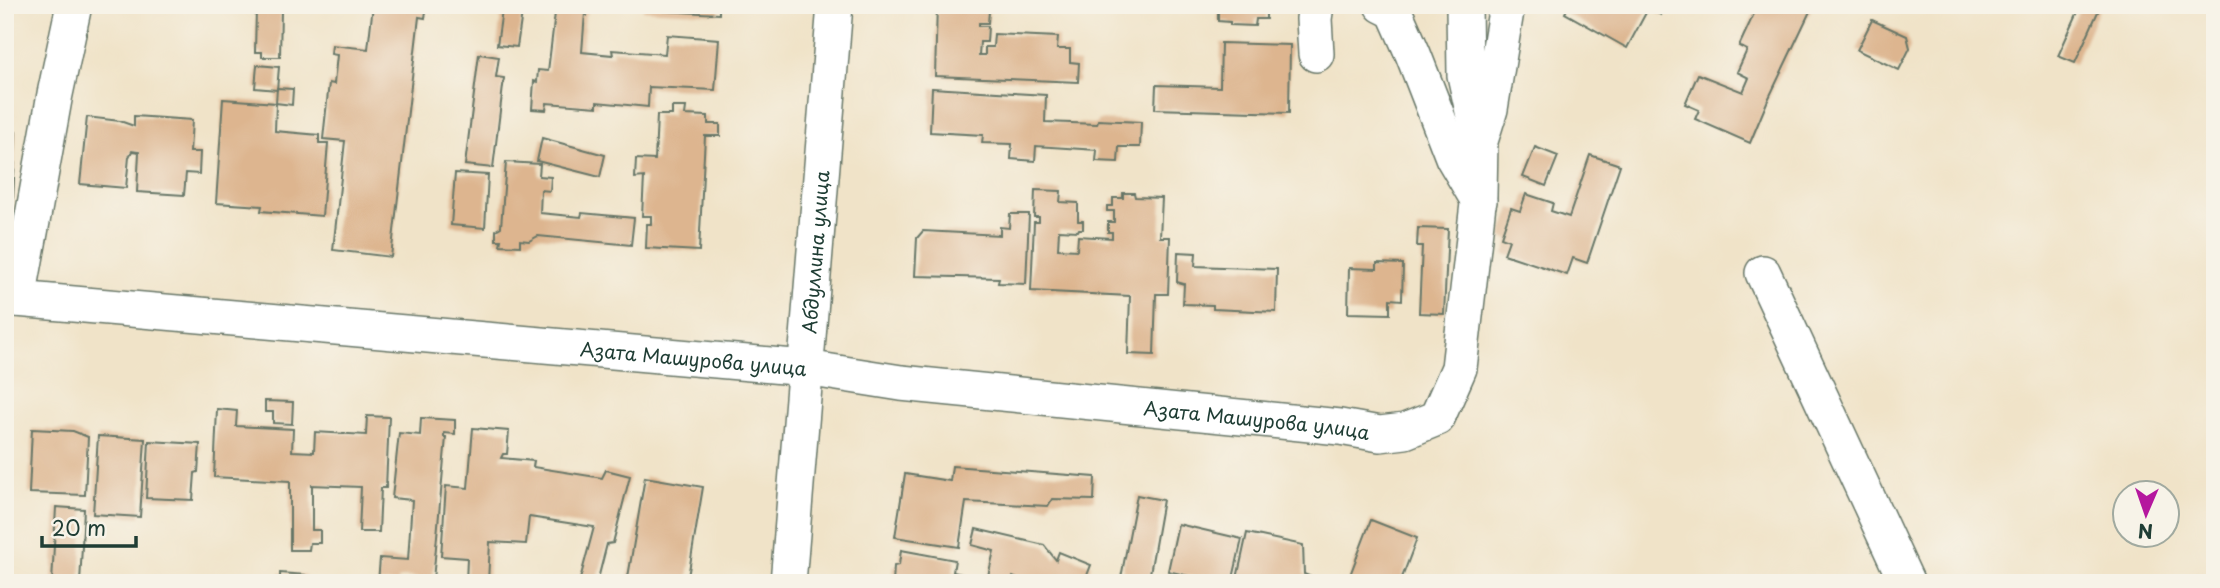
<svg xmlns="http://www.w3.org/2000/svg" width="2220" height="588" viewBox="0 0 2220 588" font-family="'Playpen Sans',sans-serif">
  <rect width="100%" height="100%" fill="#f7f3e8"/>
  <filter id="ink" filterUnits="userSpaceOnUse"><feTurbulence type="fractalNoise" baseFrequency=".0143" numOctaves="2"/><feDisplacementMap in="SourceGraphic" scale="14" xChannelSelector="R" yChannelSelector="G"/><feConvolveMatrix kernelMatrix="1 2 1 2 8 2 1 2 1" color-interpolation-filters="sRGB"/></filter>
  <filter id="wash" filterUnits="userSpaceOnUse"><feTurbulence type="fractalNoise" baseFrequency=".00686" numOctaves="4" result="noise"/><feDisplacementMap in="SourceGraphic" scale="28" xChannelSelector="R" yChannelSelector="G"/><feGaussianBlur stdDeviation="1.57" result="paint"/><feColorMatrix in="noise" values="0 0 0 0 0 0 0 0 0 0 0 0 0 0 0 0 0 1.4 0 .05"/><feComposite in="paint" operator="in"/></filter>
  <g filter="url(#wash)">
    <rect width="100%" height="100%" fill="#f0e3c8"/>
    <g id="blocks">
      <!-- building -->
      <g fill="#ddb58f">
        <polygon points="373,5 427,5 425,18 419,17 391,257 333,250 345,141 323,139 329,83 334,84 337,55 331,54 332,45 368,49"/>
        <polygon points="556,5 588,5 587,15 585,13 582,52 613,55 612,50 665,54 667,35 719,39 715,90 649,87 648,107 597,102 597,107 547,103 546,110 532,109 534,81 537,82 538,70 548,71"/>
        <polygon points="644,5 719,5 719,14 643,10"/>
        <polygon points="937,5 980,5 980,11 989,11 988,23 979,23 979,26 988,26 987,42 980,42 979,55 985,55 985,47 993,47 994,34 1058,37 1057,49 1070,49 1070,62 1079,63 1078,82 935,76"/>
        <polygon points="1218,5 1266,5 1266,19 1256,19 1255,26 1230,25 1230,22 1218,21"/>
        <polygon points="1569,5 1666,5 1661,15 1648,9 1627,48 1565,13"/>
        <polygon points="1758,5 1813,5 1767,102 1750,143 1695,119 1699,110 1685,104 1698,74 1743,92 1749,78 1737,72 1747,50 1739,46"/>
        <polygon points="2081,5 2101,5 2075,63 2058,56"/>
        <polygon points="256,10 281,10 280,57 262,57 262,52 255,52"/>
        <polygon points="502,10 522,13 517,47 497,45"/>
        <polygon points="1872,20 1907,36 1910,48 1899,70 1857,50"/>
        <polygon points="1221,43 1290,45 1289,113 1155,109 1156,85 1220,87"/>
        <polygon points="479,54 499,57 496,77 504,78 493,168 465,165"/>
        <polygon points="257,65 279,67 277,90 255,88"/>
        <polygon points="277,88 293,89 292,105 276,103"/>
        <polygon points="932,88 1046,95 1045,122 1097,124 1098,120 1141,122 1140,147 1119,147 1118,162 1096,161 1097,150 1036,146 1035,161 1011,159 1012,144 982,143 983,135 930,132"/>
        <polygon points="223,99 276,103 275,131 319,135 319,143 328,143 322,216 261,211 262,206 216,203"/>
        <polygon points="672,107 686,107 685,115 708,116 708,124 720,124 720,136 705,136 699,251 646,248 647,224 651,224 651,216 642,216 644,177 635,178 636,159 655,160 657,115 672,115"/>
        <polygon points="134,116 192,120 190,152 200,152 199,174 186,173 184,195 137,192 139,152 132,151 129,157 126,188 80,184 87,117 120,121 134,126"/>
        <polygon points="5,127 16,132 14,175 5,175"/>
        <polygon points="542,138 605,155 600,177 537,161"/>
        <polygon points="1535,147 1558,156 1546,186 1523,177"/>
        <polygon points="1590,155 1620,165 1587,263 1573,258 1567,275 1504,254 1509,240 1501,237 1511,208 1520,211 1526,194 1553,203 1551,211 1569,217"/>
        <polygon points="506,162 540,164 539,176 551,177 550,191 541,190 540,213 581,217 582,213 634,218 631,245 538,236 529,241 520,240 520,246 500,245 501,240 496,240 496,230 501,227"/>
        <polygon points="455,173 488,175 485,228 451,225"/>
        <polygon points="5,177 14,178 13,198 5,198"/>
        <polygon points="1035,190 1061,191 1060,202 1078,203 1078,221 1083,221 1083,229 1079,229 1078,231 1059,230 1058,249 1077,250 1078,236 1112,238 1112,232 1108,232 1108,222 1114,222 1114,211 1107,211 1107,206 1113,206 1113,198 1123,198 1123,193 1134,193 1135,197 1162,198 1160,237 1170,237 1168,294 1156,294 1154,355 1128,354 1130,296 1031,291 1034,222 1039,222 1039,217 1034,217"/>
        <polygon points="1010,214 1029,214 1026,284 998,283 999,278 915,276 917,238 923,231 1000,235 1000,227 1009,228"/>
        <polygon points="1418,228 1448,229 1444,314 1419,313 1422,246 1417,246"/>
        <polygon points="1178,252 1196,253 1195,266 1277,269 1276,312 1213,309 1213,305 1183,304 1184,284 1177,282"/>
        <polygon points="1377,263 1403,264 1402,300 1390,299 1390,314 1348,313 1349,268 1377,269"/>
        <polygon points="265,401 293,402 292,424 273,423 273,412 265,412"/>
        <polygon points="217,409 237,411 236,426 293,429 292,451 314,452 315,432 366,435 367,416 389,417 386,488 381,488 379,532 359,532 361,487 312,485 312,530 320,530 320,543 310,543 309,550 290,550 290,481 214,477"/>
        <polygon points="421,418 455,420 455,434 444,433 444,437 446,437 433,580 406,577 398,579 398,583 378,583 380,558 408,560 412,500 392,498 399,433 420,435"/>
        <polygon points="473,428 509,431 507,454 503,454 501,458 534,461 533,467 602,478 606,470 630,476 613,543 607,544 597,583 579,583 594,527 529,517 526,544 490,542 488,583 466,583 467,558 441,556 446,486 468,488"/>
        <polygon points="32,429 73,431 88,437 85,495 29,493"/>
        <polygon points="98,436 145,439 140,517 93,514"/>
        <polygon points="149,441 200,444 198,472 195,473 193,500 146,498"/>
        <polygon points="952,466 1095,477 1094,500 1052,499 1048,506 966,502 959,547 895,537 905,474 950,481"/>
        <polygon points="645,477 703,487 687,583 627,583"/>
        <polygon points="1137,495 1163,500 1149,579 1164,583 1120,583"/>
        <polygon points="56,507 84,509 80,583 52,583"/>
        <polygon points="1371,520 1417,538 1400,583 1347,583"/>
        <polygon points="1178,524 1242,539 1232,583 1218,583 1168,571"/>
        <polygon points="976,529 1044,545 1056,560 1059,552 1091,565 1084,583 1027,583 1013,577 1011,583 893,583 894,566 899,565 901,550 955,560 953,572 987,580 994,551 972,545"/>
        <polygon points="1247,533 1303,545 1304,574 1325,583 1236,583"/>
        <polygon points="280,573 305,575 305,583 280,583"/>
      </g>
    </g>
  </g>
  <g filter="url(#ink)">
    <use href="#blocks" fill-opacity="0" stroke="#687768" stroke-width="2"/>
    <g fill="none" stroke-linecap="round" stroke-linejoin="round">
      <!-- minor casing -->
      <g stroke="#687768" stroke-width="38">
        <g id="minor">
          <polyline points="1382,5 1394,11 1413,54 1453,157 1479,201"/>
          <polyline points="1464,5 1465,75 1478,134"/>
          <polyline points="1316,54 1314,19 1316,5"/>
          <polyline points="1763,273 1907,583"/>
          <path id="s1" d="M 5,298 L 806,368 L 901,383 L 1340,427 L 1380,434 L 1405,431 L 1437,418 L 1459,368 L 1479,195 L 1480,141 L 1490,109 L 1507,5"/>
          <polyline points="18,299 55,94 74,5"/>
          <path id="s2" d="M 788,583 L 835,5"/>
        </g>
      </g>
      <!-- minor -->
      <use href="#minor" stroke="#fff" stroke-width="35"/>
    </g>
  </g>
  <g text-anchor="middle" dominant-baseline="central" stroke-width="7" stroke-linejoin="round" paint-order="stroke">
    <!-- street labels -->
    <g font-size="19" fill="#1f3d34" stroke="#f7f3e8">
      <text stroke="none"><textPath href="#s2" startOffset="332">Абдуллина улица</textPath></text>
      <text stroke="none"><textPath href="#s1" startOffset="691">Азата Машурова улица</textPath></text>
      <text stroke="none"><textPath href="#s1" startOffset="1258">Азата Машурова улица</textPath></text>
    </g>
  </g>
  <!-- margin -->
  <rect width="2220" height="588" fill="none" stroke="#f7f3e8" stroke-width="28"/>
  <!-- north arrow -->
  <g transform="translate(2146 514) rotate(182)"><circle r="33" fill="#f7f3e8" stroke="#a1aaa0" stroke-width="2"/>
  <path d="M0-5L12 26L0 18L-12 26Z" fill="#b5179e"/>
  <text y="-10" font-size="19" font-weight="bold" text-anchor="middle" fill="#1f3d34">N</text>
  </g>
  <!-- scale -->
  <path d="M42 536v10h94v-10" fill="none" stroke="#1f3d34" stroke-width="3.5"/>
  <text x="52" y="536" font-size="21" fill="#1f3d34" stroke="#f7f3e8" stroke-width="5" paint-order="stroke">20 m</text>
</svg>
